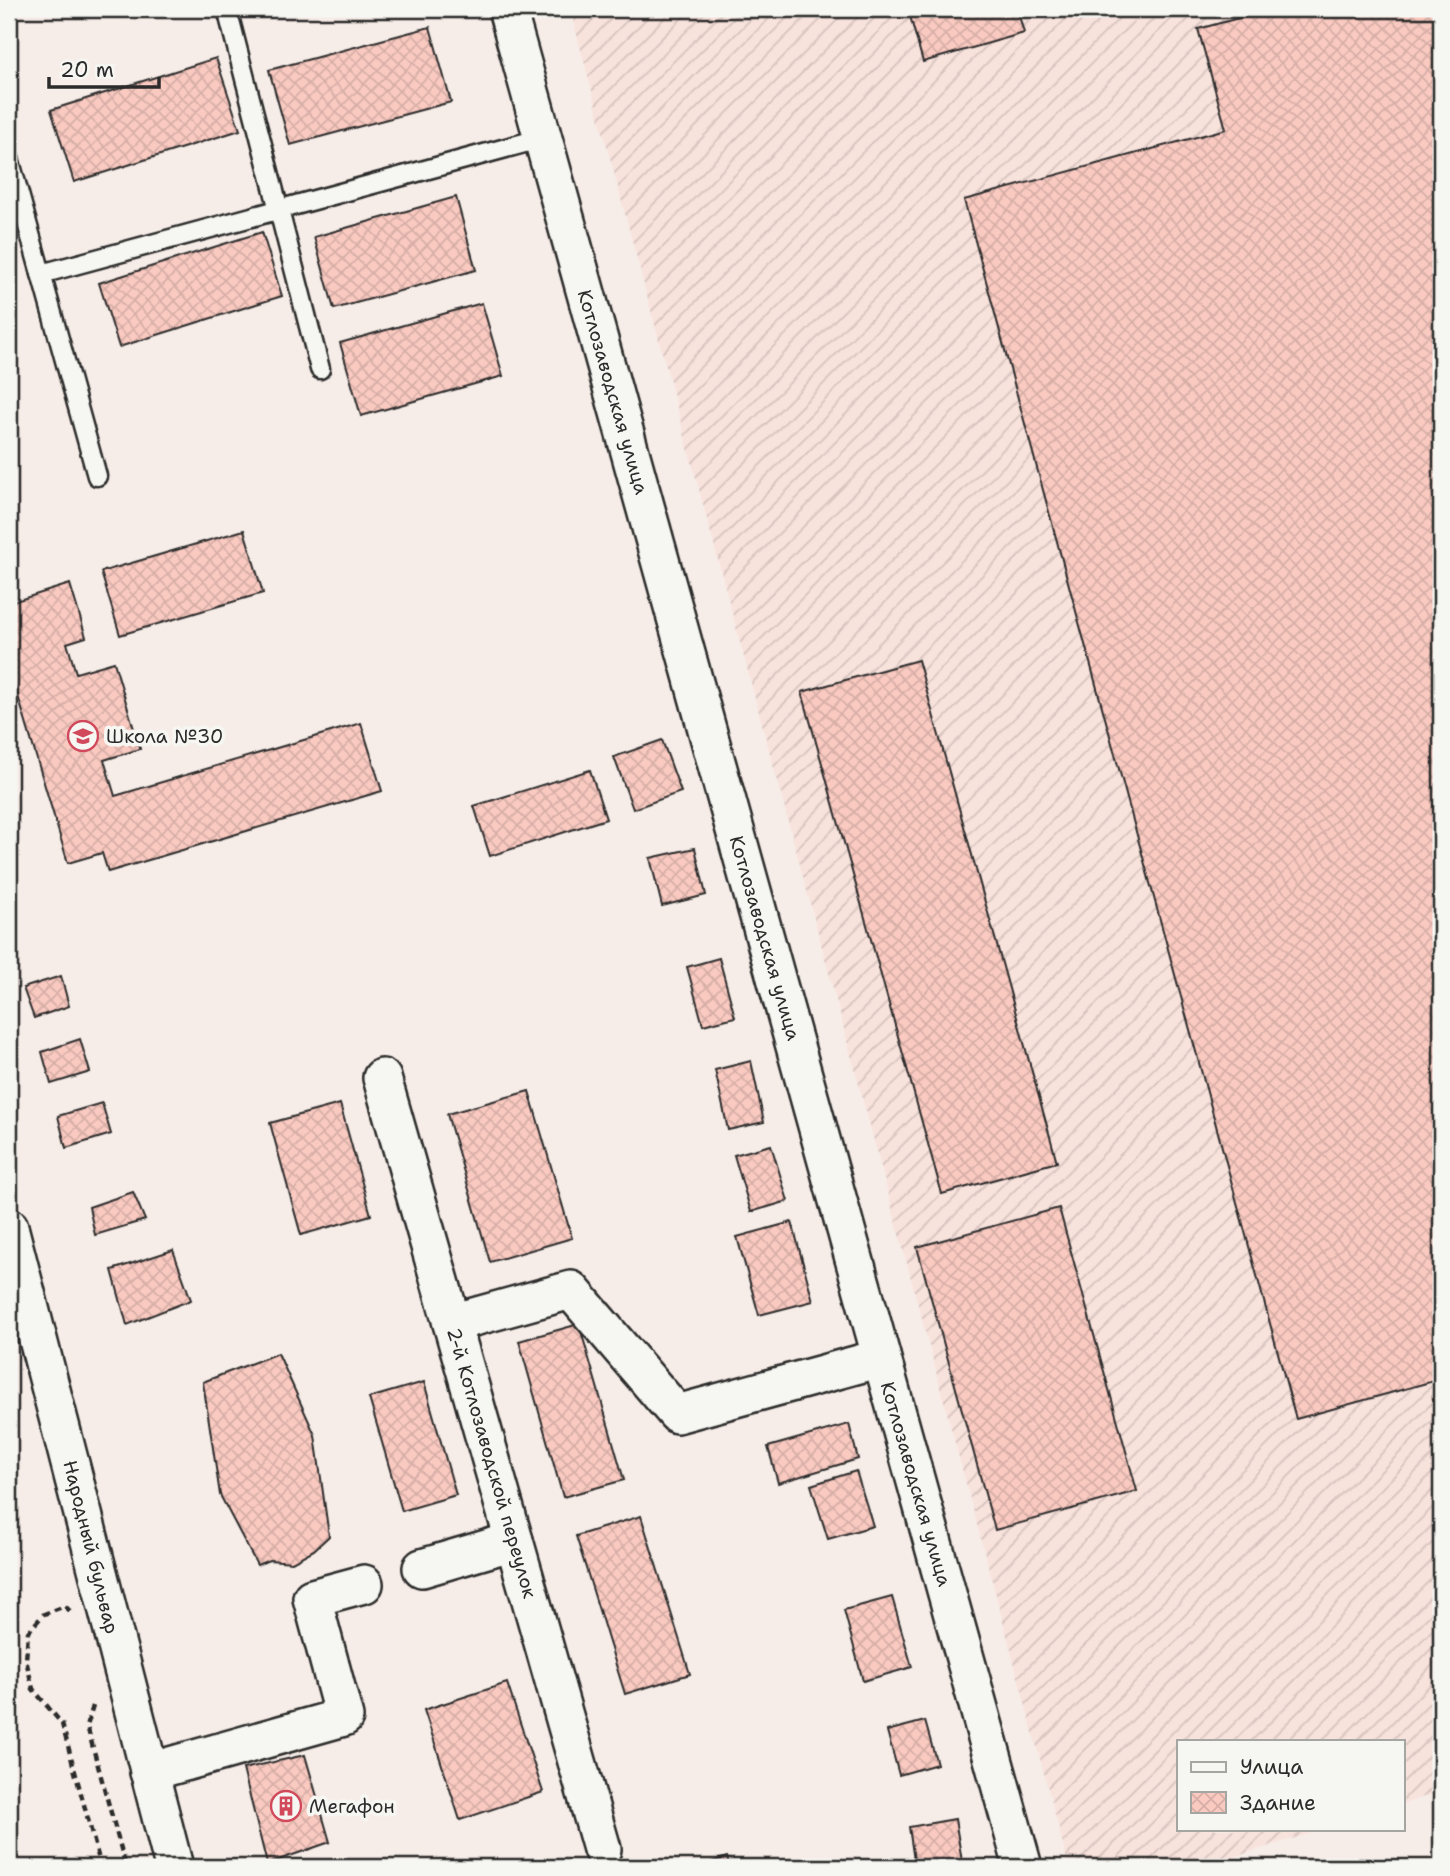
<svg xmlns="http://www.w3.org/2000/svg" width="1450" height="1876" viewBox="0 0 1450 1876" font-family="'Shantell Sans',sans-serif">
  <defs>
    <pattern id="industrial-furrows" width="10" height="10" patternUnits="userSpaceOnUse" patternTransform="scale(1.75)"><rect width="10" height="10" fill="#f8e2dc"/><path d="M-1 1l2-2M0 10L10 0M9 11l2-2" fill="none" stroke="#d5c2bd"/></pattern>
    <pattern id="building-cross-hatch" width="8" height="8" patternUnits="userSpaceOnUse" patternTransform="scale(1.75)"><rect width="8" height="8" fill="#facac1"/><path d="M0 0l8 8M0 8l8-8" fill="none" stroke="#d6aea6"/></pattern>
  </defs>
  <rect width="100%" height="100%" fill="#f7ede8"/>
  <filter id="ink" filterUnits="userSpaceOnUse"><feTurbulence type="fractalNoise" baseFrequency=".0143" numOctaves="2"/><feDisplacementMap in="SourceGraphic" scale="14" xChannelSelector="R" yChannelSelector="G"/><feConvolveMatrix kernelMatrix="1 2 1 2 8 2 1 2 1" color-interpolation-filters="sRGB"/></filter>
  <g filter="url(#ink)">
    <!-- industrial -->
    <polygon fill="url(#industrial-furrows)" points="570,9 1441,9 1441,1791 1403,1804 1403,1741 1179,1741 1179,1829 1324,1829 1202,1867 1069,1867"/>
    <!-- building -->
    <g fill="url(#building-cross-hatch)" stroke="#2b2b2b" stroke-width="2">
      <polygon points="908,9 1017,9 1024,33 923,62"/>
      <polygon points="1272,9 1441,9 1441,1379 1296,1419 964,200 1226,129 1198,29"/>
      <polygon points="430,27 451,102 290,145 269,70"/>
      <polygon points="216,58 240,130 74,182 51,110"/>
      <polygon points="456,197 476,270 334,309 314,237"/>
      <polygon points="262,232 282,296 119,347 99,283"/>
      <polygon points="482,303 503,376 361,416 340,343"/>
      <polygon points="244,530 263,593 120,635 101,572"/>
      <polygon points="70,584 86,637 67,643 76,673 114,662 140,749 104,760 115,796 361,723 382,791 108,872 102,853 68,863 9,666 9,603"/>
      <polygon points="918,660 1057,1162 942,1194 802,692"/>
      <polygon points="662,740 681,792 633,809 614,757"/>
      <polygon points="590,770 606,819 490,856 474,806"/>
      <polygon points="695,848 706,895 662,906 650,858"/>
      <polygon points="719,958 735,1017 703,1025 687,967"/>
      <polygon points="61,976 69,1006 34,1018 23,988"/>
      <polygon points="80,1039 90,1072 51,1084 42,1052"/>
      <polygon points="751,1061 764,1122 728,1130 715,1070"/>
      <polygon points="529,1091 572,1238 490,1262 447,1114"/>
      <polygon points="102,1103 111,1134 66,1148 58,1116"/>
      <polygon points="340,1104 371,1215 301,1235 270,1123"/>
      <polygon points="771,1145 788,1201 751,1212 734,1155"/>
      <polygon points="133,1192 145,1220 95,1235 89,1207"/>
      <polygon points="1059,1208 1137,1491 995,1530 917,1247"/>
      <polygon points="792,1222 813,1301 759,1315 737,1237"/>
      <polygon points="173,1250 191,1300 127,1325 112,1270"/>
      <polygon points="579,1324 624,1480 563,1497 519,1341"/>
      <polygon points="278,1353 315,1435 329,1536 314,1550 292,1562 269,1560 257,1565 220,1495 203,1382"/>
      <polygon points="424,1382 456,1495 402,1511 369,1398"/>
      <polygon points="849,1424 858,1459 778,1483 768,1447"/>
      <polygon points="856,1471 873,1526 828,1539 811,1485"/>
      <polygon points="641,1516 690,1674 625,1694 576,1536"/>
      <polygon points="892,1597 912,1667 863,1681 844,1610"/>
      <polygon points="507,1683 543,1792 460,1820 424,1710"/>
      <polygon points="925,1721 937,1764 899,1775 887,1731"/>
      <polygon points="305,1755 330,1842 267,1864 243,1769"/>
      <polygon points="955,1819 963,1867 915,1867 909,1827"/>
      <polygon points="727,1857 730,1867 696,1867"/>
    </g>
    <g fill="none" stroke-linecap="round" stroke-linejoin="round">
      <!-- service casing -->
      <g stroke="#2b2b2b" stroke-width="23">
        <g id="service">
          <polyline points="227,9 320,369"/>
          <polyline points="9,158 97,476"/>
          <polyline points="41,274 543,138"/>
        </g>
      </g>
      <!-- minor casing -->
      <g stroke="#2b2b2b" stroke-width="42">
        <g id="minor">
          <polyline points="507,9 1023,1867"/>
          <polyline points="382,1078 602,1849"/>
          <polyline points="9,1227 174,1867"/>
          <polyline points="452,1323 571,1290 677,1414 881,1358"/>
          <polyline points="422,1568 514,1541"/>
          <polyline points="149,1772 344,1717 312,1598 364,1584"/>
        </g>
      </g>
      <!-- path -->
      <g stroke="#2b2b2b" stroke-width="4.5" stroke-dasharray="7 5" stroke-linecap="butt">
        <polyline points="70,1611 65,1606 44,1614 28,1632 26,1660 33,1689 62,1724 101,1867"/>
        <polyline points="93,1706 87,1726 126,1867"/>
      </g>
      <!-- service -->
      <use href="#service" stroke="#f6f6f2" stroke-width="18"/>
      <!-- minor -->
      <use href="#minor" stroke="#f6f6f2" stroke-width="37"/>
    </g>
  </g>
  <!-- icons -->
  <defs>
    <g id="school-ring" transform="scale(1.575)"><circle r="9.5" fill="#f6f6f2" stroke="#d1495b" stroke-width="1.5"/><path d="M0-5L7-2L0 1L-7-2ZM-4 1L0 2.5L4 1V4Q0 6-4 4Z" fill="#d1495b"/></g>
    <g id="building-ring" transform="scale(1.575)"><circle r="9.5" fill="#f6f6f2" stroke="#d1495b" stroke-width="1.5"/><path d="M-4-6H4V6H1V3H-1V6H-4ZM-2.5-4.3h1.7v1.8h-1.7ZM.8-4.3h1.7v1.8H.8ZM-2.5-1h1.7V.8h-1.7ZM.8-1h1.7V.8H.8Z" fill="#d1495b"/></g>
  </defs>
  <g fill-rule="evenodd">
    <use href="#school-ring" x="83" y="736"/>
    <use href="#building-ring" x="286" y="1806"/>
  </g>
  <g text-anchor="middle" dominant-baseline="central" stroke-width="7" stroke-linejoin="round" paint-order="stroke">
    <!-- street labels -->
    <g font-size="19" fill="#2b2b2b" stroke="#f6f6f2">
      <text transform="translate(613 392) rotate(74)">Котлозаводская улица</text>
      <text transform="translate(765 938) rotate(74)">Котлозаводская улица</text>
      <text transform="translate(492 1463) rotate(74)">2-й Котлозаводской переулок</text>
      <text transform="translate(916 1484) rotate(74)">Котлозаводская улица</text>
      <text transform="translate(91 1547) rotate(76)">Народный бульвар</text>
    </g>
    <!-- poi labels -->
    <g font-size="19" fill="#2b2b2b" stroke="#f6f6f2" text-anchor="start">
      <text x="106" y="736">Школа №30</text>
      <text x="309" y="1806">Мегафон</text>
    </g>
  </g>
  <!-- margin -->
  <rect width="1450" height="1876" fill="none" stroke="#f6f6f2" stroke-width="35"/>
  <rect x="18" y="18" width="1415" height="1841" fill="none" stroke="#2b2b2b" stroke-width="2.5" filter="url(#ink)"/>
  <!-- legend -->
  <rect x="1177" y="1740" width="228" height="91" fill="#f6f6f2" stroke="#a5a5a2" stroke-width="2"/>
  <rect x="1191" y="1762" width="35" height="10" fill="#f6f6f2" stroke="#a5a5a2" stroke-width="2"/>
  <text x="1240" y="1774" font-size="21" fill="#2b2b2b">Улица</text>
  <rect x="1191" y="1792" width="35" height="21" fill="url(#building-cross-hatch)" stroke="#a5a5a2" stroke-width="2"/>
  <text x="1240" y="1810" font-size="21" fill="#2b2b2b">Здание</text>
  <!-- scale -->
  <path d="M49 77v10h110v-10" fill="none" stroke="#2b2b2b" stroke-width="3.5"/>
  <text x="60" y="77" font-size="21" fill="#2b2b2b" stroke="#f6f6f2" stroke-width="5" paint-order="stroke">20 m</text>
</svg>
